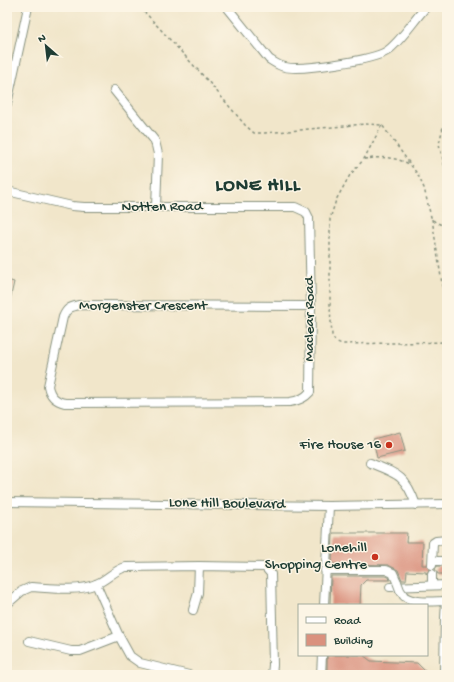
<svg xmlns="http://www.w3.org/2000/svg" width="454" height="682" viewBox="0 0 454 682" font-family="'Gochi Hand',sans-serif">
  <rect width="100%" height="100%" fill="#fcf5e5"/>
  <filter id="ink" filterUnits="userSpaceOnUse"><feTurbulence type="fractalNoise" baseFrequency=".025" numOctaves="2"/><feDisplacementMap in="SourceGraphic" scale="8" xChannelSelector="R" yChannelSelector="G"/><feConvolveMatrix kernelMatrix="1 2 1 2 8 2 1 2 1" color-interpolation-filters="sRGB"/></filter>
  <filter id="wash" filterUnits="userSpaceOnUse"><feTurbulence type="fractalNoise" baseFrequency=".012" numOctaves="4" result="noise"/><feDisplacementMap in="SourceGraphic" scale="16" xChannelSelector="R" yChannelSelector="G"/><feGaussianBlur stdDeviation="0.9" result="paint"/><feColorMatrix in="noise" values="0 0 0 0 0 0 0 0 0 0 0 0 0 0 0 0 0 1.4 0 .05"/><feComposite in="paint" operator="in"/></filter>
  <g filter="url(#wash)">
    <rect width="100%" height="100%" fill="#f1e6ca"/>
    <g id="blocks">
      <!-- building -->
      <g fill="#da917e">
        <polygon points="7,280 14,282 10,300 7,300"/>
        <polygon points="400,432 405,451 377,458 373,439"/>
        <polygon points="333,533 407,533 406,542 423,542 422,565 427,565 429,570 426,574 426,572 407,571 406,580 402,580 398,570 388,565 332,564"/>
        <polygon points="437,566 447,566 447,574 438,574 435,569"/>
        <polygon points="331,576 385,576 389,577 390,580 366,580 361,585 360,605 330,605"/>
        <polygon points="327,655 363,655 371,661 417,663 429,675 327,675"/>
      </g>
    </g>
  </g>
  <g filter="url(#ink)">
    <use href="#blocks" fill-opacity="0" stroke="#88927f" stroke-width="1"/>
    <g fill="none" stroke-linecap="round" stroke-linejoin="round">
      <!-- minor casing -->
      <g stroke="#88927f" stroke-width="10">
        <g id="minor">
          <path d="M 227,7 L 269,59 C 275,63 279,66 285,67 C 301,71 374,60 387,51 C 401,41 414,20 426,7"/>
          <polyline points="114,90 155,141 158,154 156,207"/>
          <polyline points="7,104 28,7"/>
          <path d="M 7,191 L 72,206 L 84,207 L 295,207 L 306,212 L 309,218 L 311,306 L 310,392 C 304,399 298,401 290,402 L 65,403 C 55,401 50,396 48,386 L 63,317 C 67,308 70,307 79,305 L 311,306"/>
          <path d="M 370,463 C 398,474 406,476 416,505"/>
          <polyline points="7,502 329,506 447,504"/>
          <polyline points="433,561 447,561"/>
          <polyline points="432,565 433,543 436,541 447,540"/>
          <polyline points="325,570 386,570 393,573 397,582"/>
          <polyline points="432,574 432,585"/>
          <polyline points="96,584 119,636 130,656 140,663 189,675"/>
          <polyline points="390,587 447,585"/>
          <path d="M 404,596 C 414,604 434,601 447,601"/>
          <path d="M 7,604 L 22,591 L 31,587 C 50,588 78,592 96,584 C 107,580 114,570 126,567 L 199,566 L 265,567 L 271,574 L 273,665 L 272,675"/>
          <polyline points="324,605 329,506"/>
          <polyline points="193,610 198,593 199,566"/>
          <polyline points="29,641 71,651 80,651 119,636"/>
          <polyline points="444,671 445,618 446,601 447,598"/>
          <polyline points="321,675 322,655"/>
        </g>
      </g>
      <!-- path -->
      <g stroke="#88927f" stroke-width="1.5" stroke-dasharray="3 3" stroke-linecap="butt">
        <polyline points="140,7 208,81 245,125 254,133 265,133 366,124 382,125 418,175 424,188 431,217 435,222 447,227"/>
        <polyline points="447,110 439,144 447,176"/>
        <polyline points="382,125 364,159 350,175 336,200 330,219 330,308 332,335 335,341 342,344 447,342"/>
        <path d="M 364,159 C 383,157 392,156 409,164"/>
        <polyline points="432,219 447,316"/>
      </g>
      <!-- minor -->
      <use href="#minor" stroke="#fff" stroke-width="8"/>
      <!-- minor-bridge casing -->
      <g stroke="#88927f" stroke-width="10" stroke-linecap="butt">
        <polyline id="minor-bridge" points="397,582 400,590 404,596"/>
      </g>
      <!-- minor-bridge -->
      <use href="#minor-bridge" stroke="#fff" stroke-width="8"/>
    </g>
  </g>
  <!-- markers -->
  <g fill="#c8321e" stroke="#fcf5e5" stroke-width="1.5">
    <circle cx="389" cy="445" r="4"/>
    <circle cx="375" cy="557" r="4"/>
  </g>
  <g text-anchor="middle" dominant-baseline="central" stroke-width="3" stroke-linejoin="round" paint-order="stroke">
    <!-- street labels -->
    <g font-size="15" fill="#1f3d34" stroke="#fcf5e5">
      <text x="162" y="207">Notten Road</text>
      <text x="143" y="306">Morgenster Crescent</text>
      <text transform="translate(310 319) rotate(-90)">Maclear Road</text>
      <text transform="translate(227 504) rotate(1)">Lone Hill Boulevard</text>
    </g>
    <!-- poi labels -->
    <g font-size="15" fill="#1f3d34" stroke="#fcf5e5" text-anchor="end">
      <text x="381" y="445">Fire House 16</text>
      <text x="367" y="548">Lonehill<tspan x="367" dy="17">Shopping Centre</tspan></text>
    </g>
    <!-- district labels -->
    <g font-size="19" font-weight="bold" letter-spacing="1" fill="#1f3d34" stroke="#fcf5e5">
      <text x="258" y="186">LONE HILL</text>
    </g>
  </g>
  <!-- margin -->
  <rect width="454" height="682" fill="none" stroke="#fcf5e5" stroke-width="24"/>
  <!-- legend -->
  <rect x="298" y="604" width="130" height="52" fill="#fcf5e5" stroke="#a4ab9e"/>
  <rect x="306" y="617" width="20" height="6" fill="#ffffff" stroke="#a4ab9e"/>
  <text x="334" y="624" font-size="12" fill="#1f3d34">Road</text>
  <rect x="306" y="634" width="20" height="12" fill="#da917e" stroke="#a4ab9e"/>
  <text x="334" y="644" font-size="12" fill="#1f3d34">Building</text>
  <!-- north arrow -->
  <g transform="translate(46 46) rotate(332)" stroke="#fcf5e5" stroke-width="3" paint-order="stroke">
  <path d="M0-3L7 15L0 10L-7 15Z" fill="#1f3d34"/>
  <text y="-6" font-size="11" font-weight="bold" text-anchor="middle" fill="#1f3d34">N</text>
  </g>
</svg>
